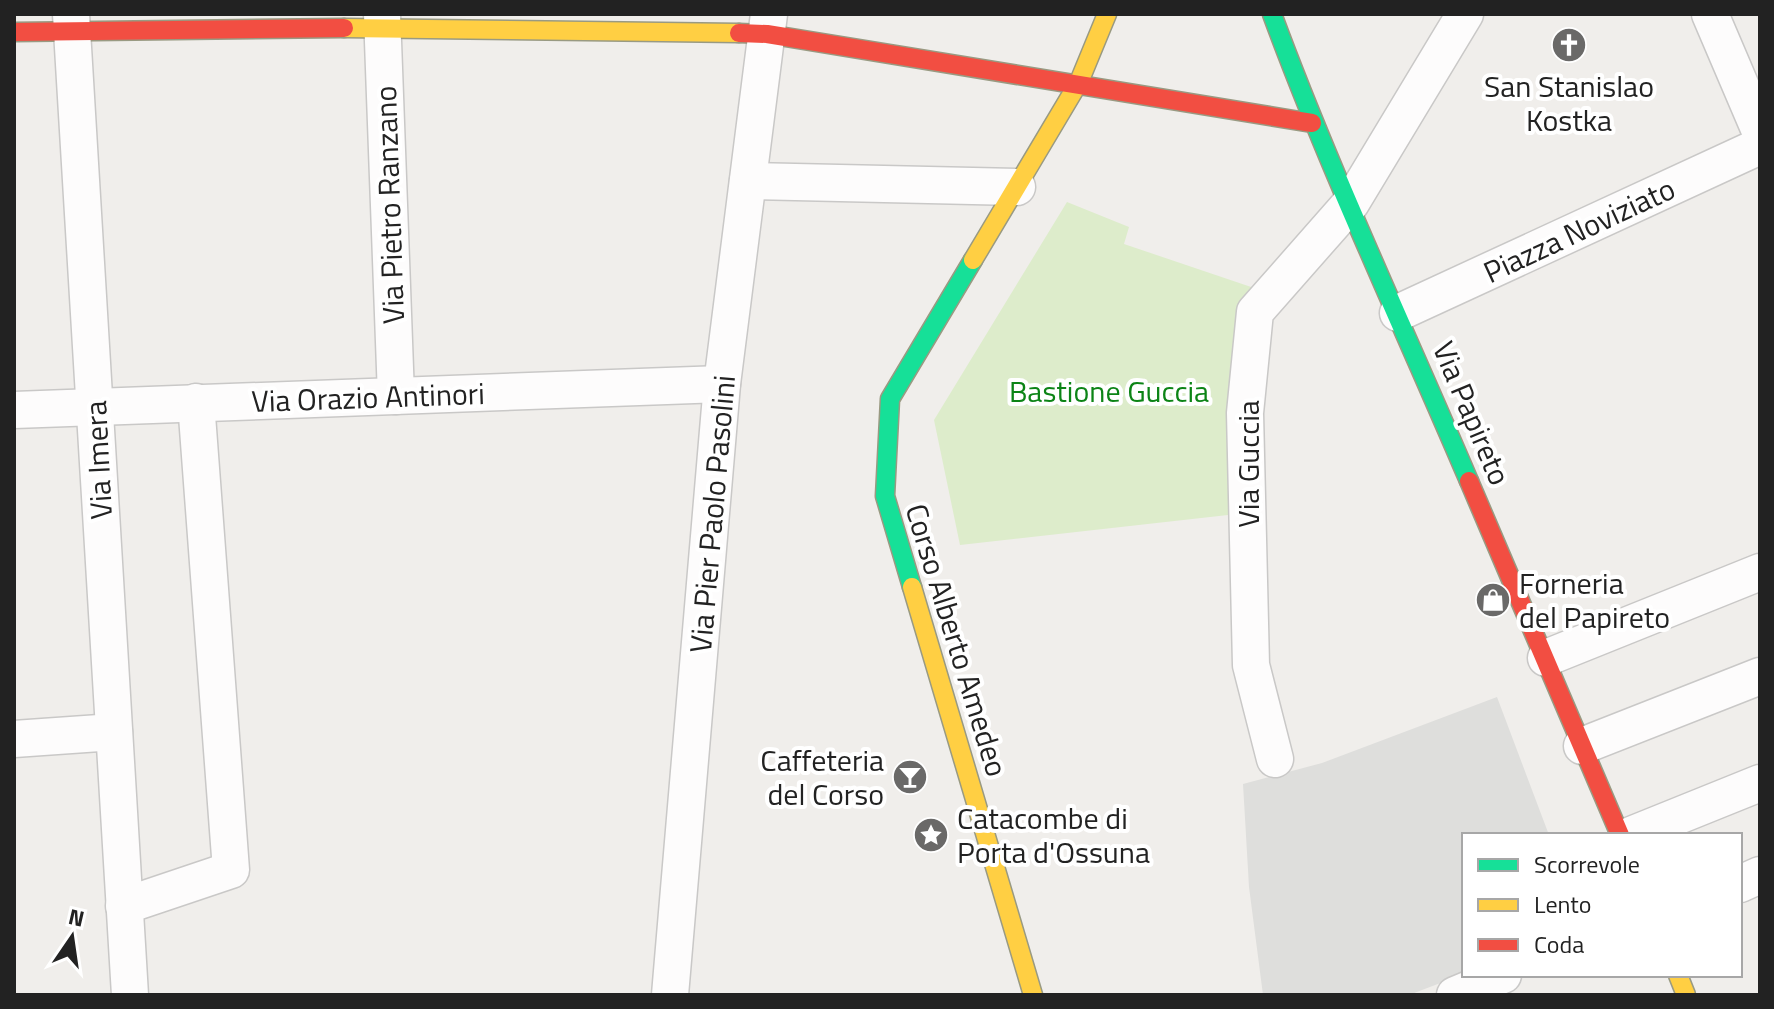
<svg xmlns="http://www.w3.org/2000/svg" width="1774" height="1009" viewBox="0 0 1774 1009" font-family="'Titillium Web',sans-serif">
  <rect width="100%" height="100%" fill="#f0eeeb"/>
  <!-- religious -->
  <polygon fill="#dededc" points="1497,697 1549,835 1464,835 1464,974 1409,995 1263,995 1249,887 1243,784 1322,763"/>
  <!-- grass -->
  <polygon fill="#ddeccb" points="1067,202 1129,227 1124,244 1260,290 1228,515 960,545 934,420"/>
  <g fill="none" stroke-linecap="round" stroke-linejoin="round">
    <!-- street casing -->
    <g stroke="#c9c8c7" stroke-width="39">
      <g id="street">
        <polyline points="71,14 130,995"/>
        <polyline points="382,14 396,396"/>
        <polyline points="1710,14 1760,131"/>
        <polyline points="748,181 1017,187"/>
        <polyline points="1398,313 1760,146"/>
        <polyline points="14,410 722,384"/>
        <polyline points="1546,658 1760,572"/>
        <polyline points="14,739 114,732"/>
        <polyline points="1582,746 1760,676"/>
        <polyline points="1275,759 1251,665 1245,413 1255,312 1351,203 1465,14"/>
        <polyline points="1631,835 1760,783"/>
        <polyline points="1740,884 1760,875"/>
        <polyline points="124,906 231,870 196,402"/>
        <polyline points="670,995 722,384 769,14"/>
        <polyline points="1455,995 1503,975"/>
      </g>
    </g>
    <!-- fast casing -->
    <g stroke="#999a82" stroke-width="21">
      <g id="fast">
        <path d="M 1272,14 C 1330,171 1403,326 1469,481"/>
        <polyline points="912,587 885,496 890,399 973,260"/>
      </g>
    </g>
    <!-- slow casing -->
    <g stroke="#999a82" stroke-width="21">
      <g id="slow">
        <polyline points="344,28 739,33"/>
        <polyline points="973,260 1079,82 1107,14"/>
        <polyline points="912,587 1033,995"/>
        <polyline points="1678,975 1686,995"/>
      </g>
    </g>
    <!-- jam casing -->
    <g stroke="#999a82" stroke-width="21">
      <g id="jam">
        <polyline points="14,32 344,28"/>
        <polyline points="739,33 767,34 1312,123"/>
        <polyline points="1469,481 1620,835"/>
      </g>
    </g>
    <!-- street -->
    <use href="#street" stroke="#fdfcfc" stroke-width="36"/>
    <!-- fast -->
    <use href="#fast" stroke="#16e098" stroke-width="18"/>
    <!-- slow -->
    <use href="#slow" stroke="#ffcf43" stroke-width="18"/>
    <!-- jam -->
    <use href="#jam" stroke="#f24e42" stroke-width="18"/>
  </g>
  <!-- icons -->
  <defs>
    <g id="church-disc" transform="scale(1.8)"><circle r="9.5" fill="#6a6968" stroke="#fff"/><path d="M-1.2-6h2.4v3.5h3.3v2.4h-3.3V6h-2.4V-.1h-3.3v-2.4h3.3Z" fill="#fff"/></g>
    <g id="shop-disc" transform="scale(1.8)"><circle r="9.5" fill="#6a6968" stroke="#fff"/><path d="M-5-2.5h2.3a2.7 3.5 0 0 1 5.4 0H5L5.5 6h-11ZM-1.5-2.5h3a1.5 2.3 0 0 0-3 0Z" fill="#fff"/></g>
    <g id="bar-disc" transform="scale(1.8)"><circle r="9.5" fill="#6a6968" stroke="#fff"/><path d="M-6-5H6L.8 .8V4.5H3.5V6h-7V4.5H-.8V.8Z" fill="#fff"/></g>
    <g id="sight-disc" transform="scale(1.8)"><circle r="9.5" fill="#6a6968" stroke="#fff"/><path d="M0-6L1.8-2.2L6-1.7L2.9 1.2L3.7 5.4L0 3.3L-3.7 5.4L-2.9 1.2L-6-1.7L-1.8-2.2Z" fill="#fff"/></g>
  </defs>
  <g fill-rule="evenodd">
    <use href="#church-disc" x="1569" y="45"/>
    <use href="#shop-disc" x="1493" y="600"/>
    <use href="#bar-disc" x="910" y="777"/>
    <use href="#sight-disc" x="931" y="835"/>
  </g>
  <g text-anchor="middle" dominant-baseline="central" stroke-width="8" stroke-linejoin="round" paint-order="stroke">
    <!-- poi labels -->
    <g font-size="30" fill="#222" stroke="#fff" text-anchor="start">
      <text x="1569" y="86" text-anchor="middle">San Stanislao<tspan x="1569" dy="34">Kostka</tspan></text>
      <text x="1519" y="583">Forneria<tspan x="1519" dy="34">del Papireto</tspan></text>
      <text x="884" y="760" text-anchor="end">Caffeteria<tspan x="884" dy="34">del Corso</tspan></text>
      <text x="957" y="818">Catacombe di<tspan x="957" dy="34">Porta d'Ossuna</tspan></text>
    </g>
    <!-- street labels -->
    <g font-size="30" fill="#222" stroke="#fff">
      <text transform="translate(389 205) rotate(-92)">Via Pietro Ranzano</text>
      <text transform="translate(1579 230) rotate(-25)">Piazza Noviziato</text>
      <text transform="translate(368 397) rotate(-2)">Via Orazio Antinori</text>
      <text transform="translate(1472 413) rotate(67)">Via Papireto</text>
      <text transform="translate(98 460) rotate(-93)">Via Imera</text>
      <text transform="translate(1248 464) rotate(-90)">Via Guccia</text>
      <text transform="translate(712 514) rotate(-85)">Via Pier Paolo Pasolini</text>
      <text transform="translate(957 640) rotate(73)">Corso Alberto Amedeo</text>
    </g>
    <!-- park labels -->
    <g font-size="30" fill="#0c8416" stroke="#fff">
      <text x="1109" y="391">Bastione Guccia</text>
    </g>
  </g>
  <!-- border -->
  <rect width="1774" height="1009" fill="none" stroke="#222222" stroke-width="32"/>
  <!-- legend -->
  <rect x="1462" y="833" width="280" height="144" fill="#ffffff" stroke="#a7a7a7" stroke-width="2"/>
  <rect x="1478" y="859" width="40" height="12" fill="#16e098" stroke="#a7a7a7" stroke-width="2"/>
  <text x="1534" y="873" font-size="24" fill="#222222">Scorrevole</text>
  <rect x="1478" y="899" width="40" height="12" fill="#ffcf43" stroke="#a7a7a7" stroke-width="2"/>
  <text x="1534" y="913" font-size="24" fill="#222222">Lento</text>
  <rect x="1478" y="939" width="40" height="12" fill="#f24e42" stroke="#a7a7a7" stroke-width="2"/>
  <text x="1534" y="953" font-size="24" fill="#222222">Coda</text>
  <!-- north arrow -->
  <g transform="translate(72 937) rotate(13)" stroke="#ffffff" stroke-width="6" paint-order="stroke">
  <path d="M0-6L14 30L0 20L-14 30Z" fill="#222222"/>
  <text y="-12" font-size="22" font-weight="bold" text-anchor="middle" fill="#222222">N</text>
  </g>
</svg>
